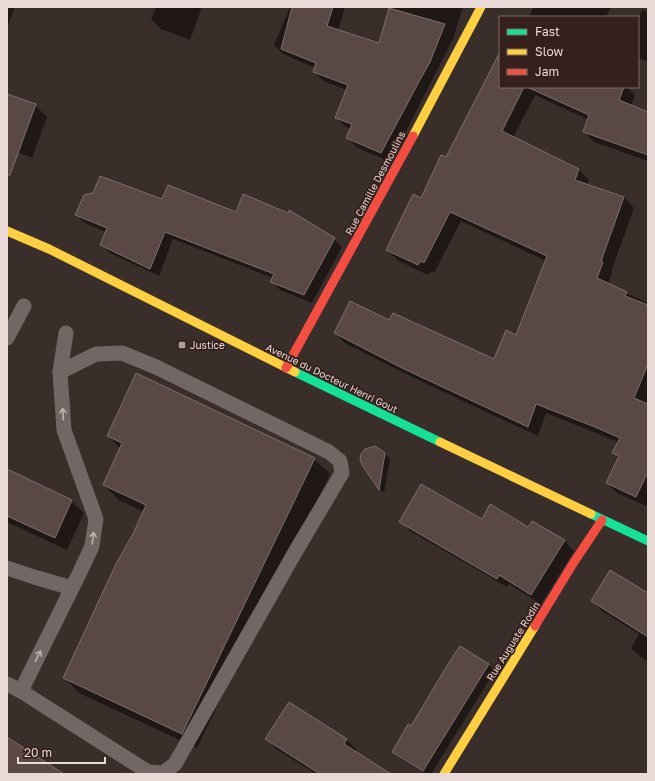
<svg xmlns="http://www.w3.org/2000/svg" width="655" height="781" viewBox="0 0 655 781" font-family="'Golos Text',sans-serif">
  <rect width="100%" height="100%" fill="#3a2e2b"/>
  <!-- shadow -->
  <g fill="#0007">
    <polygon points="7,7 15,7 7,27"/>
    <polygon points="156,7 202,7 190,40 161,29 151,19"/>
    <polygon points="290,7 345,7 338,30 379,44 390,7 463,7 453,39 390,162 356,147 347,137 351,129 346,127 336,117 347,90 323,81 314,71 315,68 283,54 274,45"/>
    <polygon points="534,7 611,7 606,17 529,17"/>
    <polygon points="642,10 648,12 648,61 638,58 638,21"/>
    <polygon points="500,62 500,87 627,87 635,95 631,106 648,113 648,161 594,142 584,131 589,120 535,95 513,138 579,170 589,180 587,185 624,197 634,208 611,272 612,273 608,285 648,303 648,399 646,404 648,405 648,502 646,506 617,493 607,483 619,458 613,452 618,442 606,437 546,413 538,436 414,378 345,343 335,333 390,322 495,361 517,336 546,261 461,221 434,273 431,271 428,275 397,260 387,250 421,199 447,158"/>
    <polygon points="7,95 35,105 47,117 32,158 7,148"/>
    <polygon points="163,201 237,213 334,239 342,247 312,303 280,290 272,282 273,278 173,239 159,276 110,253 101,244 106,232 85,223 76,215"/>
    <polygon points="108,436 314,459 330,474 197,748 79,693 64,677 144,512 119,500 104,485 121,449"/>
    <polygon points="385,454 390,459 384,493 380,489 363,465"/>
    <polygon points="7,471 71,501 84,513 67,550 7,522"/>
    <polygon points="401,521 482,521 528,529 533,522 565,541 574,551 541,604 509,584 507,587 410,531"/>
    <polygon points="648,594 648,661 641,657 631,648 639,634 602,611 592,601"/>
    <polygon points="461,647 489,665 495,671 431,774 426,774 400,758 394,752 411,727"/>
    <polygon points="267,739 347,740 356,749 355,752 388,774 316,774 276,749"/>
  </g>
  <!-- building -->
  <g fill="#5a4844" stroke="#7b706e">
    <polygon points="292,7 333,7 327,26 379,43 389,8 445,24 430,62 421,78 381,153 346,138 352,124 335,118 348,85 313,72 316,63 281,49"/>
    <polygon points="500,52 500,87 524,87 502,131 579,169 575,180 624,197 601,261 603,262 597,278 627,292 625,296 648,305 648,364 634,398 648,404 648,472 636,497 606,483 619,456 612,453 620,438 595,427 536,404 528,427 402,368 334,333 350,301 389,320 393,313 494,359 506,330 516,335 547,256 450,212 424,263 421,261 418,265 386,250 413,194 421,198 441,155 446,157"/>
    <polygon points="527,87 624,87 619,100 648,112 648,155 583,132 589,115"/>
    <polygon points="7,94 36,104 10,175 7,175"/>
    <polygon points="100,176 162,199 168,185 236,212 243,194 288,213 289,210 335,238 304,295 270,282 274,274 165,232 150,269 100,245 107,228 75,215 84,195 93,193"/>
    <polygon points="136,373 315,458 182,734 63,678 116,564 134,532 146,505 103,485 122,443 107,436"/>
    <polygon points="375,446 385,453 379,490 362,465 360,459 361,454 365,449"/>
    <polygon points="7,469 72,500 55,538 7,516"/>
    <polygon points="421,484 482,519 490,504 528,527 532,521 565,540 531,595 499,575 497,579 399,522"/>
    <polygon points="610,570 648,593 648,637 591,601"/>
    <polygon points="460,646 489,664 423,771 392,752 408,724 411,726 448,664"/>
    <polygon points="289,702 347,739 344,744 391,774 320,774 265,739"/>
    <polygon points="7,737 64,774 7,774"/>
  </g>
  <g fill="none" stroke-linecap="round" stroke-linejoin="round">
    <!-- lane -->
    <g stroke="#736765" stroke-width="15">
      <polyline points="7,338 24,306"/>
      <polyline points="7,568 34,577 72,588"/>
      <polyline points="7,684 21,691 148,772 163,773 175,764 294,554 342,473 340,461 329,452 156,367 122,353 96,354 60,372"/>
      <polyline points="21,691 80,572 92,546 96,519 64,430 60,372 66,333"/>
    </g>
    <!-- fast -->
    <g stroke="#16e098" stroke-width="9">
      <polyline points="295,372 440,442"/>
      <polyline points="591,514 648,541"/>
    </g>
    <!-- slow -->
    <g stroke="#ffcf43" stroke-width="9">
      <polyline points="413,136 481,7"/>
      <polyline points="7,231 49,249 295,372"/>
      <polyline points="440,442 591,514"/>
      <polyline points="444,774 535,626"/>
    </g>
    <!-- jam -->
    <g stroke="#f24e42" stroke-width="9">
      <polyline points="286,368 413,136"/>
      <polyline points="535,626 574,562 602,520"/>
    </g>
  </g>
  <!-- one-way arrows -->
  <defs><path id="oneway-shaft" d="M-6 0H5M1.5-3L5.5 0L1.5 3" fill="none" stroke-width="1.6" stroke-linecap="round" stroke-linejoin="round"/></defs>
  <g stroke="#c0b2af">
    <use href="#oneway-shaft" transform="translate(63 414) rotate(-94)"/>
    <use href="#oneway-shaft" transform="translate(93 538) rotate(-82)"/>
    <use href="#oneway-shaft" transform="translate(38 656) rotate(-63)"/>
  </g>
  <!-- markers -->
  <rect fill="#ac9e9b" stroke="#35201c" stroke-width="1.5" x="178" y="341" width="8" height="8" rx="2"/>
  <g text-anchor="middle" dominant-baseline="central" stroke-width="3.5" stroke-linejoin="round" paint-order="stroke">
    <!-- street labels -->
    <g font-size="10" fill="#e9dad7" stroke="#35201c">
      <text transform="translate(375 183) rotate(-62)">Rue Camille Desmoulins</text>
      <text transform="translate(332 378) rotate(26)">Avenue du Docteur Henri Gout</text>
      <text transform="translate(513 641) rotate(-58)">Rue Auguste Rodin</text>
    </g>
    <!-- poi labels -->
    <g font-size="10" fill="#e9dad7" stroke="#35201c" text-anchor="start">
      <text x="190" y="345">Justice</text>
    </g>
  </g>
  <!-- border -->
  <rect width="655" height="781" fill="none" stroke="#e9dad7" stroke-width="16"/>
  <!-- legend -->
  <rect x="499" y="16" width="140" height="72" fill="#35201c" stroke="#7d6a67"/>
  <rect x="507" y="29" width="20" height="6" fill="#16e098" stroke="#7d6a67"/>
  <text x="535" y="36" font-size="12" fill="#e9dad7">Fast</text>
  <rect x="507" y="49" width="20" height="6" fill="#ffcf43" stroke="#7d6a67"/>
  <text x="535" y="56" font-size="12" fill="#e9dad7">Slow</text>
  <rect x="507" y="69" width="20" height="6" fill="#f24e42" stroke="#7d6a67"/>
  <text x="535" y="76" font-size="12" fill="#e9dad7">Jam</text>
  <!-- scale -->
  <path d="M18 757v6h87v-6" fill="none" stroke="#e9dad7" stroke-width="2"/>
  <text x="24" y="757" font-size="12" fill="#e9dad7" stroke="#35201c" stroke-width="3" paint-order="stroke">20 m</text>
</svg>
